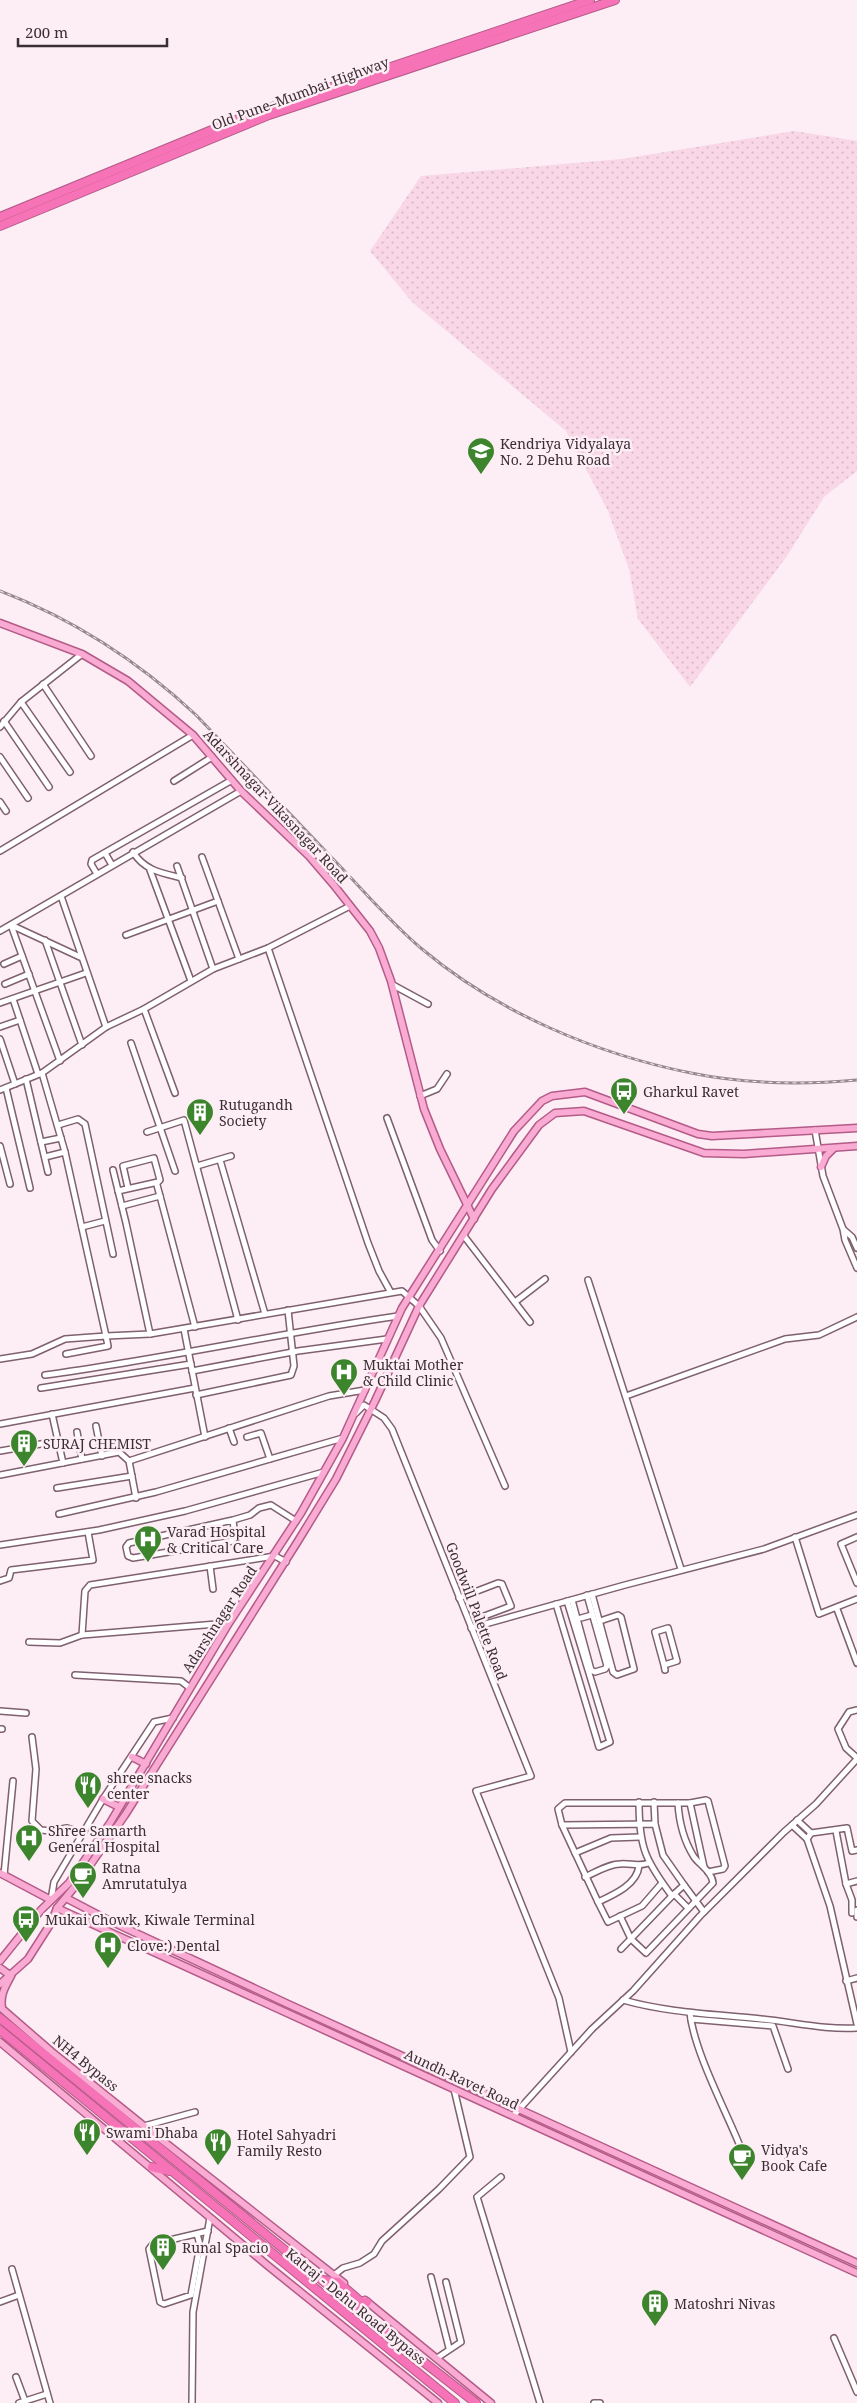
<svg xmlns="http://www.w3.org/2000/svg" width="857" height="2403" viewBox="0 0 857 2403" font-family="'Noto Serif',serif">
  <defs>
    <pattern id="grass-dots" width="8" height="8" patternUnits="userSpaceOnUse" patternTransform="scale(1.25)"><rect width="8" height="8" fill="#f9d7e6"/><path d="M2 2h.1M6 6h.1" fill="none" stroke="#d6b9c6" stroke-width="1.8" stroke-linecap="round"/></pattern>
  </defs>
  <rect width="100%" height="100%" fill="#fceef4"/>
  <!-- grass -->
  <polygon fill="url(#grass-dots)" points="794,131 857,141 857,471 824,497 787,556 690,687 638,619 629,569 608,511 566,431 412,302 370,251 421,176 622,159"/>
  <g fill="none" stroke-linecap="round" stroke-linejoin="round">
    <!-- minor casing -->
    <g stroke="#7f606e" stroke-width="8">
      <g id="minor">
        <polyline points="43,684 91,756"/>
        <polyline points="21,702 70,772"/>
        <polyline points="4,721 49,787"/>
        <polyline points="0,727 21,702 82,654"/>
        <polyline points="0,757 28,798"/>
        <polyline points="174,781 212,757"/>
        <polyline points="0,802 6,811"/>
        <polyline points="0,851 193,735"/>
        <path d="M 133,852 C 145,871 162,873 182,878"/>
        <polyline points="105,853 112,865"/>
        <polyline points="202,857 239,959"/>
        <polyline points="177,866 213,969"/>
        <polyline points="150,870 191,981"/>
        <polyline points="97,874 91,864 92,860 232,780"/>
        <polyline points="61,896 106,1027"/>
        <polyline points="11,925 60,1061"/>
        <polyline points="11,925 80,957"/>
        <polyline points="0,931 241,791"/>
        <polyline points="126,935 218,901"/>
        <polyline points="45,940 82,1045"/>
        <polyline points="268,948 368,1243 379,1271 390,1291"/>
        <polyline points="4,964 22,956"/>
        <polyline points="5,984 29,974"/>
        <polyline points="393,985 428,1004"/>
        <polyline points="13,999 38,1074"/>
        <polyline points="0,1003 86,973"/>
        <polyline points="144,1009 175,1093"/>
        <polyline points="0,1027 20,1020"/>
        <polyline points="0,1039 15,1084"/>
        <polyline points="131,1043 175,1171"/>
        <polyline points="42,1073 65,1152 106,1336 150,1334 402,1291 419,1306 441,1338 505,1486"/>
        <polyline points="26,1079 48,1172"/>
        <polyline points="6,1088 30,1188"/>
        <polyline points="0,1090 42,1073 106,1027 144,1009 213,969 268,948 350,906"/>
        <polyline points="420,1096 437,1089 447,1074"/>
        <polyline points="387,1118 432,1240 440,1251"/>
        <polyline points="58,1125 78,1119 85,1124 113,1254"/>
        <polyline points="815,1130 823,1176 843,1229 845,1240 857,1268"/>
        <polyline points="147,1132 184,1120 238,1320"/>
        <polyline points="41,1142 61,1138"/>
        <polyline points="0,1146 10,1184"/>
        <polyline points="45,1157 65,1152"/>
        <polyline points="220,1160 265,1314"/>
        <polyline points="197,1166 231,1156"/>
        <polyline points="113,1170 126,1223 150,1334"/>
        <polyline points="157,1185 195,1327"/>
        <polyline points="118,1191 158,1182 160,1180 154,1158 123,1166 128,1188"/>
        <polyline points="122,1206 160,1196"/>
        <polyline points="82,1227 105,1221"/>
        <polyline points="844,1230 852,1237 857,1248"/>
        <polyline points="464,1236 530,1322"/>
        <polyline points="588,1280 681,1569"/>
        <polyline points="515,1302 545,1279"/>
        <polyline points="184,1329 205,1437"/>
        <polyline points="0,1359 32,1354 65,1339 106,1336 108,1346 66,1354"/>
        <polyline points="192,1371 298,1351 387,1339"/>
        <path d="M 45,1375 C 163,1359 280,1333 398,1316"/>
        <polyline points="41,1388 191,1364"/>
        <polyline points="196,1395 291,1375 294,1366 288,1310"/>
        <polyline points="626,1396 785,1339 819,1335 857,1317"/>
        <polyline points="356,1413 364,1405 384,1418 392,1429 531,1776 476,1791 559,1998 571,2052"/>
        <polyline points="52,1414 63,1463"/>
        <polyline points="0,1424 195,1388"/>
        <polyline points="96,1426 102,1456"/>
        <polyline points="229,1428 234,1442"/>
        <polyline points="77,1432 82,1459"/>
        <polyline points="247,1437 261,1433 270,1459"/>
        <polyline points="0,1451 58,1441"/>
        <polyline points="129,1461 329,1396 365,1390"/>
        <polyline points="0,1475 119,1452 129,1461 136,1498"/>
        <polyline points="57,1488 132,1476"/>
        <polyline points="59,1514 156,1492 343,1438"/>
        <polyline points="233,1520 129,1543 126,1547 128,1556 133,1558 233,1541 235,1537 233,1520 250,1515 259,1508 271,1505 296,1521"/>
        <polyline points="795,1537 819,1614 857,1599"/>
        <polyline points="857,1537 841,1544 857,1583"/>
        <polyline points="0,1545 99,1530 185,1511 324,1472"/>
        <polyline points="210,1566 213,1589"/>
        <polyline points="0,1581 9,1578 11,1570 93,1560 88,1532"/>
        <polyline points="592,1594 613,1672 617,1675 634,1669 621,1617 618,1615 600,1621"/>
        <polyline points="459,1598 498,1583 502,1584 511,1606 479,1618"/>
        <polyline points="572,1600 591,1670 595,1672 605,1669 607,1666 587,1595"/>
        <polyline points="556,1604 599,1747 610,1742 567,1601"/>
        <polyline points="837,1609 857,1663"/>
        <polyline points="581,1618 592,1615"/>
        <polyline points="471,1628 625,1585 764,1549 857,1515"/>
        <polyline points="82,1635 85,1591 90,1585 275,1556 286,1562"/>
        <polyline points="29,1642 60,1643 82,1635 229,1623"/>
        <polyline points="664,1665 677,1661 668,1628 655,1632 664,1665 665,1670"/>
        <polyline points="75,1675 181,1681 190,1688"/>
        <polyline points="857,1710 849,1712 838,1729 846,1748 857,1758"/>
        <polyline points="0,1711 26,1713"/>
        <polyline points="0,1729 2,1729"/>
        <polyline points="32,1737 36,1769 32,1821 41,1830 51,1831 67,1828 82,1833"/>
        <path d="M 639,1802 C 639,1847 645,1860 672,1896 L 684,1885 L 704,1912"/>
        <polyline points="654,1802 655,1824"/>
        <polyline points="678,1803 690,1803 704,1867"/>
        <polyline points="690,1803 706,1800 708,1801 725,1866 723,1869 708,1872"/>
        <path d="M 562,1825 L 558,1809 L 565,1803 L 678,1803 C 679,1821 684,1841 694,1857 C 700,1865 712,1872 713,1883 L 646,1953 L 631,1939 L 620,1916"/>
        <polyline points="792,1825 807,1839 811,1833 797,1820"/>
        <polyline points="836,1831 846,1884 852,1900 852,1913"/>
        <polyline points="811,1833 847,1828 852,1851 857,1850"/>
        <polyline points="807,1839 830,1906 857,2024"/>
        <polyline points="575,1853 611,1838 640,1837"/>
        <path d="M 639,1866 C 637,1885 613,1895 598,1902 L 562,1825 L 655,1824 L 663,1855 L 684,1885"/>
        <polyline points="4,1875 13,1781"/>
        <path d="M 585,1877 C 596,1872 609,1864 620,1864 C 631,1863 638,1867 649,1863"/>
        <polyline points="846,1884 857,1881"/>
        <polyline points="674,1894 688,1908"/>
        <polyline points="51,1900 54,1882 103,1799 154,1722 173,1718"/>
        <polyline points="598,1902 608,1922 642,1906 662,1883"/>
        <polyline points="857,1910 857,1917"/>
        <polyline points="621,1949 672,1896"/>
        <polyline points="846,1981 857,1978"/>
        <path d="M 623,2000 C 669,2013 715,2014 761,2019 C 793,2022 825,2030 857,2028"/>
        <path d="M 690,2013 C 694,2051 725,2109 740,2146"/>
        <polyline points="691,2019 773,2026 788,2069"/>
        <polyline points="513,2116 592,2029 633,1991 700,1916 784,1832 816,1804 857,1759"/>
        <polyline points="144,2126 195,2112"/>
        <polyline points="501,2177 477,2197 540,2403"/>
        <polyline points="197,2234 200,2245 191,2295 164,2304 160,2302 149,2249 153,2244 208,2231"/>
        <polyline points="12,2269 50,2403"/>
        <polyline points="334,2275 343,2268 360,2263 374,2254 382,2241 439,2189 470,2157 454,2089"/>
        <polyline points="431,2277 449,2348"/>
        <polyline points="0,2302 19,2295"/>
        <polyline points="834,2338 857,2392"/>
        <polyline points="437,2358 461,2342 446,2282"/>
        <polyline points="16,2377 25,2401"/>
        <polyline points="19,2403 47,2394"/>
        <polyline points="192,2403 193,2312 210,2218"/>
        <polyline points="594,2403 600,2403"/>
      </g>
    </g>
    <!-- major casing -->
    <g stroke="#b45b88" stroke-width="9">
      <g id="major">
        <polyline points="0,623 82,654 128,681 193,735 241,791 309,856 333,884 370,931 379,948 391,981 424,1109 440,1149 474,1219"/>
        <polyline points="821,1167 826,1156 833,1149"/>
        <polyline points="132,1757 146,1764"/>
        <polyline points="103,1799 119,1807"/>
        <polyline points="0,1873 51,1900"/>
        <polyline points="66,1898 108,1920 288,2004 857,2263"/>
        <polyline points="57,1908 857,2273"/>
        <polyline points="0,1961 41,1910 69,1883 110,1823 229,1623 301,1513 343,1438 402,1308 514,1131 542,1101 552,1096 585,1092 698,1134 712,1136 857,1128"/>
        <path d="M 0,1968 L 11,1976 C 5,1987 0,1995 2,2008"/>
        <polyline points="0,1984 28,1959 51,1923 57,1908 77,1884 125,1815 298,1541 336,1479 375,1401 419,1306 492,1189 539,1125 555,1113 584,1111 704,1153 744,1154 857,1146"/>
        <polyline points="0,2007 52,2052 144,2126 344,2283"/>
        <polyline points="0,2042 267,2265 438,2403"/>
        <polyline points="365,2300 491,2403"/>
      </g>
    </g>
    <!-- highway casing -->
    <g stroke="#b45b88" stroke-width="10">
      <g id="highway">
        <polyline points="0,217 251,114 590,0"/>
        <polyline points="0,226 269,115 615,0"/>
        <polyline points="0,2018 388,2334 476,2403"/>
        <polyline points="0,2030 455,2403"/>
        <polyline points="152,2167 169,2171"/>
        <polyline points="323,2280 338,2282 360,2301 367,2302"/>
      </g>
    </g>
    <!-- minor -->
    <use href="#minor" stroke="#fff" stroke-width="5"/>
    <!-- major -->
    <use href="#major" stroke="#f9abd3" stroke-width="6"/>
    <!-- highway -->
    <use href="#highway" stroke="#f573b6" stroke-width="8"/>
    <!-- rail casing -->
    <g stroke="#96898f" stroke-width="3">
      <path id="rail" d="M 0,591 C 73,619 139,662 196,715 C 243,764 289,813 336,862 C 364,891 391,923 422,949 C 497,1012 596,1054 691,1073 C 745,1084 802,1085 857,1080"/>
    </g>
    <!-- rail -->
    <use href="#rail" stroke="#fceef4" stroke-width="1" stroke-dasharray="4" stroke-linecap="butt"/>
  </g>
  <!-- icons -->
  <defs>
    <g id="school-pin" transform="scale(1.4375)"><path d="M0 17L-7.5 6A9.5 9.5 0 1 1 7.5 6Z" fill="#3d852c" stroke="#fceef4"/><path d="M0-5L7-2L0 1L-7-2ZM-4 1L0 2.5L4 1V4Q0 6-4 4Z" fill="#fff"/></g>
    <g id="bus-pin" transform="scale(1.4375)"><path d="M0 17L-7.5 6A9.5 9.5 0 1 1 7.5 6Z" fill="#3d852c" stroke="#fceef4"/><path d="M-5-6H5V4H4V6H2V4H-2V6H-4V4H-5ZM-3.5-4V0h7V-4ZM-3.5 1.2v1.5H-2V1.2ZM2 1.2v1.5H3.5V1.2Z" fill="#fff"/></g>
    <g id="building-pin" transform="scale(1.4375)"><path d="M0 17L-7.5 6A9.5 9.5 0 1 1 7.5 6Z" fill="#3d852c" stroke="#fceef4"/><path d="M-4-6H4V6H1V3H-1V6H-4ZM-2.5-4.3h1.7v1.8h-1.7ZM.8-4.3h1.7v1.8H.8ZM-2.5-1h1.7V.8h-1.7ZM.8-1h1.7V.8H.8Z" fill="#fff"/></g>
    <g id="hospital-pin" transform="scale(1.4375)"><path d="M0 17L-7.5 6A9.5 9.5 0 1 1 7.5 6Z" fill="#3d852c" stroke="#fceef4"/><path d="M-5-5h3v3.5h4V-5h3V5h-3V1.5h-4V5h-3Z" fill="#fff"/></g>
    <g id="restaurant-pin" transform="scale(1.4375)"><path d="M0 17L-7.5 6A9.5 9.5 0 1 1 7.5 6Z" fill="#3d852c" stroke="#fceef4"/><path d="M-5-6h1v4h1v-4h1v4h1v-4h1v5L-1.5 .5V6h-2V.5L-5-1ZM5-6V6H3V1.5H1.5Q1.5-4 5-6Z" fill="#fff"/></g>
    <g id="cafe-pin" transform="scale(1.4375)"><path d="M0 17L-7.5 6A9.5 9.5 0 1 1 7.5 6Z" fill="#3d852c" stroke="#fceef4"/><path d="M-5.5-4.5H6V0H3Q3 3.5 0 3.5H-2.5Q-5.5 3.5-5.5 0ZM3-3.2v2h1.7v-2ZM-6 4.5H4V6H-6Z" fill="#fff"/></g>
  </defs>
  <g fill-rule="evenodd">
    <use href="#school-pin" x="481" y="451"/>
    <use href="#bus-pin" x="624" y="1091"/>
    <use href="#building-pin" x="200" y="1112"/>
    <use href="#hospital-pin" x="344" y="1372"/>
    <use href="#building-pin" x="24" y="1443"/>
    <use href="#hospital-pin" x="148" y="1539"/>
    <use href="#restaurant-pin" x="88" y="1785"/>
    <use href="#hospital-pin" x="29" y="1838"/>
    <use href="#cafe-pin" x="83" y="1875"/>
    <use href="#bus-pin" x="26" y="1919"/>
    <use href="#hospital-pin" x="108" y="1945"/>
    <use href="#restaurant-pin" x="87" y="2132"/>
    <use href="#restaurant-pin" x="218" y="2142"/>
    <use href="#cafe-pin" x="742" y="2157"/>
    <use href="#building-pin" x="163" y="2247"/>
    <use href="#building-pin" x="655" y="2303"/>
  </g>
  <g text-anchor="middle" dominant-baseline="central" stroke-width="5" stroke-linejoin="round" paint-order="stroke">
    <!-- street labels -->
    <g font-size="14" fill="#3b2e34" stroke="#fceef4">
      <text transform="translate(300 93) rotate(-20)">Old Pune–Mumbai Highway</text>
      <text transform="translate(276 806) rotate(47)">Adarshnagar-Vikasnagar Road</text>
      <text transform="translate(477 1611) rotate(69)">Goodwill Palette Road</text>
      <text transform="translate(219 1619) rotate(-57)">Adarshnagar Road</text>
      <text transform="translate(86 2063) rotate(39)">NH4 Bypass</text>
      <text transform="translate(462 2079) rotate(25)">Aundh-Ravet Road</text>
      <text transform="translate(356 2306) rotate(39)">Katraj - Dehu Road Bypass</text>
    </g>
    <!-- poi labels -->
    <g font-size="14" fill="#3b2e34" stroke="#fceef4" text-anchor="start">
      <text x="500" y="443">Kendriya Vidyalaya<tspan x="500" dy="16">No. 2 Dehu Road</tspan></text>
      <text x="643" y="1091">Gharkul Ravet</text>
      <text x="219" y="1104">Rutugandh<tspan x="219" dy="16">Society</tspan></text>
      <text x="363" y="1364">Muktai Mother<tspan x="363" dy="16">&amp; Child Clinic</tspan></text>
      <text x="43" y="1443">SURAJ CHEMIST</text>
      <text x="167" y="1531">Varad Hospital<tspan x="167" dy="16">&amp; Critical Care</tspan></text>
      <text x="107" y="1777">shree snacks<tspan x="107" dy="16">center</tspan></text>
      <text x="48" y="1830">Shree Samarth<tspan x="48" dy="16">General Hospital</tspan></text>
      <text x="102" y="1867">Ratna<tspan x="102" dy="16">Amrutatulya</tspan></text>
      <text x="45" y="1919">Mukai Chowk, Kiwale Terminal</text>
      <text x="127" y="1945">Clove:) Dental</text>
      <text x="106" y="2132">Swami Dhaba</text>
      <text x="237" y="2134">Hotel Sahyadri<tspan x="237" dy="16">Family Resto</tspan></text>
      <text x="761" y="2149">Vidya's<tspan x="761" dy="16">Book Cafe</tspan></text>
      <text x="182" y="2247">Runal Spacio</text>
      <text x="674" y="2303">Matoshri Nivas</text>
    </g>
  </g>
  <!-- scale -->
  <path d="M18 38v8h149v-8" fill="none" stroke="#3b2e34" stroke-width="2.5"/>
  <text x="25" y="38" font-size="15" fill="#3b2e34" stroke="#fceef4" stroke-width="4" paint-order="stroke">200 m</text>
</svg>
